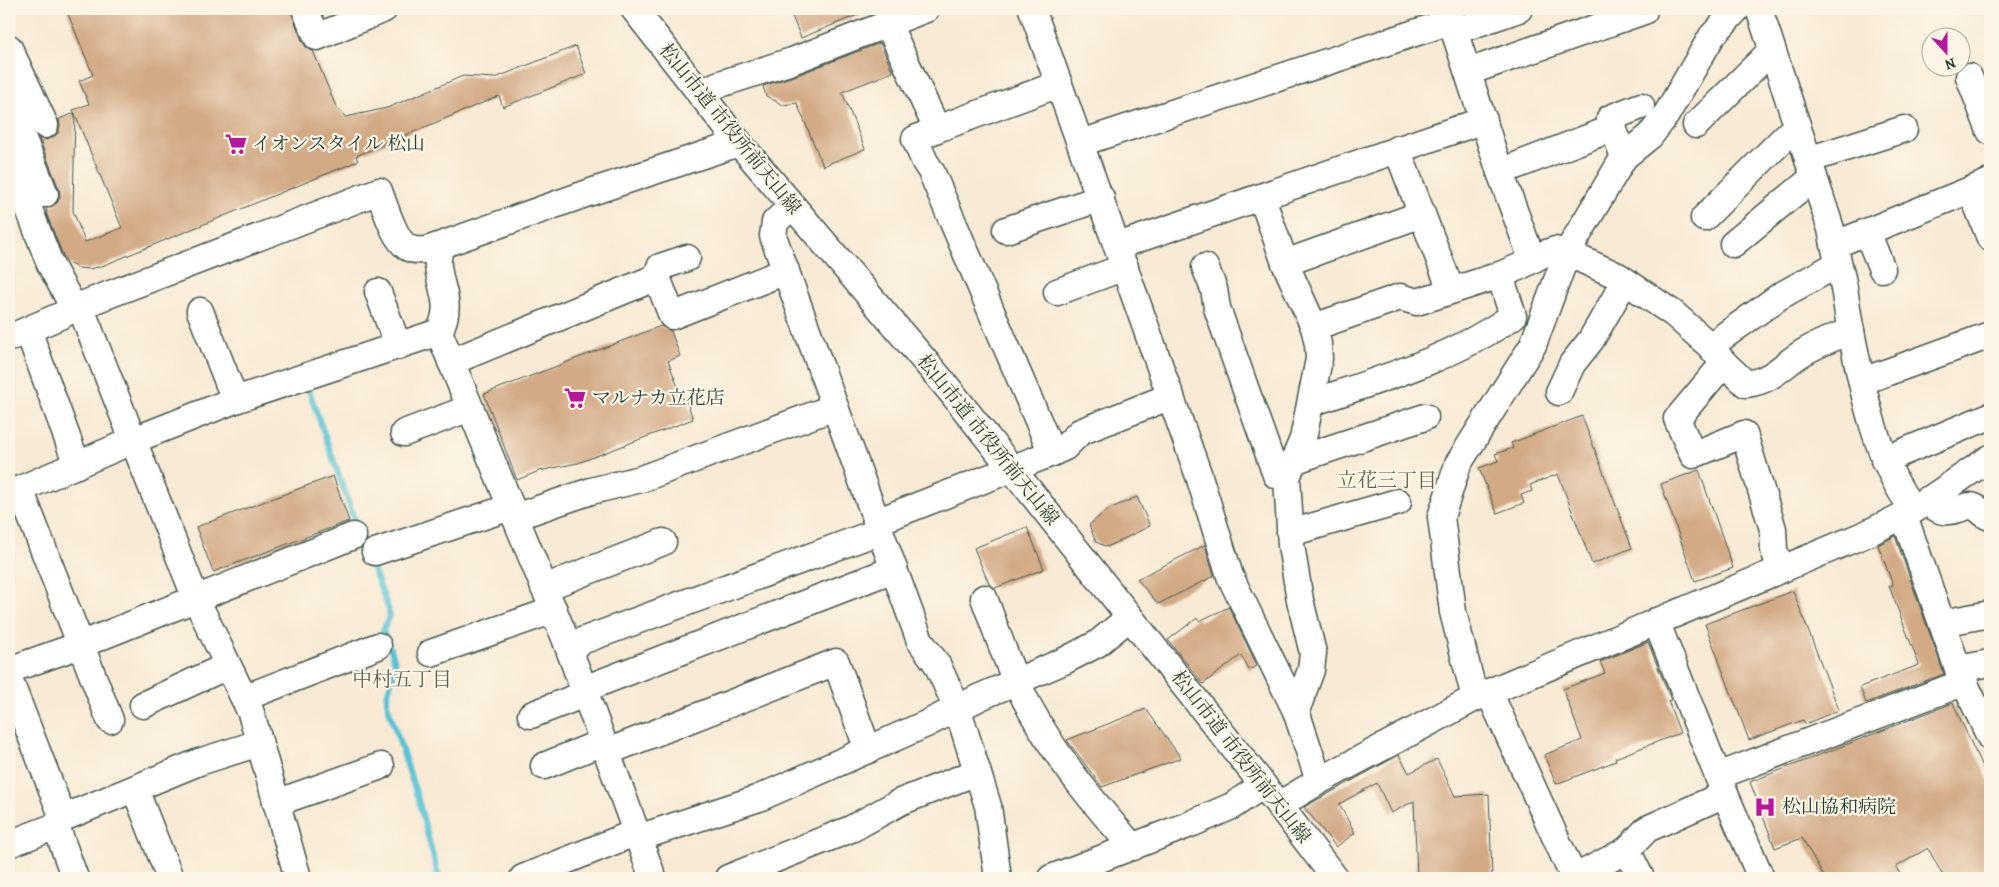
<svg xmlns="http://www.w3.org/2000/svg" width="1999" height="887" viewBox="0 0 1999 887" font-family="Alegreya,'Noto Serif JP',serif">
  <rect width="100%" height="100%" fill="#fcf5e5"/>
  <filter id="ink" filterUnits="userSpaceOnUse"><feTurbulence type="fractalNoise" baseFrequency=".02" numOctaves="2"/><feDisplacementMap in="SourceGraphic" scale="10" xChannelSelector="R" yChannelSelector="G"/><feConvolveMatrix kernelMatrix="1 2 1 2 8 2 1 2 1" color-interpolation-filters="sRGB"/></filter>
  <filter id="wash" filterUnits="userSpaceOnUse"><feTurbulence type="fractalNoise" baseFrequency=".0096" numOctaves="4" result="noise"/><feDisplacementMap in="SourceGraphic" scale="20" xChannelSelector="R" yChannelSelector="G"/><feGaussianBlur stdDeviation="1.12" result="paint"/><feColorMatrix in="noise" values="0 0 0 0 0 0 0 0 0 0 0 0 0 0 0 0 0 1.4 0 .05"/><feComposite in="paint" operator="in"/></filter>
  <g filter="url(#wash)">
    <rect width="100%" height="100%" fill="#f8ead4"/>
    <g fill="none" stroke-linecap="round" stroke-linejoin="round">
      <!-- stream -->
      <g stroke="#59c3d4" stroke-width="6">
        <polyline points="307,385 365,549"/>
        <path d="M 369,558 L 389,610 L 389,616 L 383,631 C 387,642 396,656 395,668 C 393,681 386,689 387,702"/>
        <polyline points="388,707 418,799 439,878"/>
      </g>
    </g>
    <g id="blocks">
      <!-- building -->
      <g fill="#d3aa86">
        <polygon points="66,9 290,9 303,43 308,49 313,51 337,109 346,117 387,108 463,76 495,78 576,46 586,74 503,107 499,96 356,156 358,161 102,266 89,269 78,268 68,263 64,258 46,213 47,208 57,203 60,197 59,189 39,138 44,140 52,138 58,133 60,126 59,119 75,113 73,211 85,242 122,228 73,110 89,104 79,81 93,75"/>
        <polygon points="789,9 872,9 801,38"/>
        <polygon points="880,43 893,72 842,92 865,149 823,166 797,103 783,105 766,96 763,86 797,75"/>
        <polygon points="661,326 671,331 680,356 668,361 684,403 687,402 693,419 578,463 539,471 517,480 484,394"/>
        <polygon points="1582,416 1632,548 1592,564 1558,474 1530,485 1532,491 1521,495 1524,503 1497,513 1479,468 1498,461 1495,454 1513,448 1511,443"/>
        <polygon points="1699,470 1733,568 1695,581 1661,484"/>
        <polygon points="333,476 349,521 213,572 196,527"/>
        <polygon points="1137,497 1150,526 1107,547 1096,542 1089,525 1107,510"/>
        <polygon points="1027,527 1044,569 995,588 989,584 974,548"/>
        <polygon points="1895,536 1944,674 1866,703 1860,687 1919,665 1889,586 1893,585 1878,545"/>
        <polygon points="1205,545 1214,576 1158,604 1137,579"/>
        <polygon points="1793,591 1839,710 1805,724 1803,720 1749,740 1705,624"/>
        <polygon points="1229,607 1257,666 1249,670 1241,655 1203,684 1168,640 1197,618 1199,621"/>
        <polygon points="1648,642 1671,700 1668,701 1680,733 1615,758 1616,761 1556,784 1544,755 1582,740 1563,689 1605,673 1600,662"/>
        <polygon points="1953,703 1990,784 1990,878 1944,878 1928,848 1896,867 1902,878 1825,878 1802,838 1775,848 1750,782"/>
        <polygon points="1146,709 1181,758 1102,787 1067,740"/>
        <polygon points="1399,755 1409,773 1437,759 1455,796 1489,794 1492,878 1417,878 1414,801 1391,813 1377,783 1339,804 1355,833 1336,847 1304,807"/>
      </g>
    </g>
  </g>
  <g filter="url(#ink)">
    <use href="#blocks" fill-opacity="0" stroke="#40574c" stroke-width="1"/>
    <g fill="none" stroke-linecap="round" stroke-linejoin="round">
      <!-- minor casing -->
      <g stroke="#40574c" stroke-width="29">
        <g id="minor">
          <polyline points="305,9 317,37 384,9"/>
          <polyline points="634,9 739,143 948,388 1279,805 1335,878"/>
          <polyline points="1032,9 1199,476 1230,576 1296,711 1319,781"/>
          <polyline points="1450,9 1451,21 1500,172 1532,259"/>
          <path d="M 1759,9 L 1831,229 C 1834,246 1838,261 1842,278 C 1846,295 1847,313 1851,331 C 1862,388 1877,464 1914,510"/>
          <polyline points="888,24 937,129"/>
          <polyline points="1455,31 1519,9"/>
          <polyline points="9,48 45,125"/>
          <polyline points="1468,72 1644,11"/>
          <polyline points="1969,77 1990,131"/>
          <polyline points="9,92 21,134 45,194"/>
          <polyline points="700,94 717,85 792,61 926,9"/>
          <polyline points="1610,118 1641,106"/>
          <polyline points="1696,125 1772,50"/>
          <polyline points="1081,143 1451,21"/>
          <polyline points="1397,149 1451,290"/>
          <path d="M 9,157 L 50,264 L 74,308 L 379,191 C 385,206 395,244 411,249 C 416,251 422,250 427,250 L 591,192 L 739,143"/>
          <polyline points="1808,160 1904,129"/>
          <polyline points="1500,172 1613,128 1624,157"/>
          <polyline points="1971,190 1990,238"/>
          <polyline points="1262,198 1285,263 1314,327 1318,344 1319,359 1303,439 1287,477 1291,545 1300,600 1313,653 1311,670 1296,711"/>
          <polyline points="791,207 775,222 773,236 920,641 937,664 958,710 988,806 998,878"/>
          <polyline points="1704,218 1797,125"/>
          <polyline points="1006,230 1101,198"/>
          <polyline points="1867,232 1882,269"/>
          <polyline points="1733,244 1814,177"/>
          <polyline points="1834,245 1990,182"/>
          <polyline points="1118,246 1484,120"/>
          <polyline points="1285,263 1422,214"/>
          <polyline points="1205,267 1214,289 1217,308 1276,475 1288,473"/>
          <polyline points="657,277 660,267 687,258"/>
          <polyline points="378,292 398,346"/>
          <polyline points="1057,292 1125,267"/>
          <polyline points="80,306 196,599 251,713 298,878"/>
          <polyline points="200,311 235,400"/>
          <path d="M 1314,327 L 1400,297 L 1417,302 L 1500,275 L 1519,267 L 1543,254 L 1555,250 L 1567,253 L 1618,276 L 1674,314 L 1710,346 L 1724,363 L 1746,384 C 1773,381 1783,364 1804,352 C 1819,343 1835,337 1851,331"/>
          <polyline points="28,330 77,465"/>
          <polyline points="439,332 565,638 653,878"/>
          <polyline points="9,338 62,315 74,308"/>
          <polyline points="1710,346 1780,296 1838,264"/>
          <polyline points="451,362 657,277 672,316 786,271"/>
          <polyline points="1724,363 1677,419 1693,455 1744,434 1773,529 1774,550 1781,569"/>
          <polyline points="1863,381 1990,335"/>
          <polyline points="1559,392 1572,364 1591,340 1625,281"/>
          <path d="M 1311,403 C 1381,379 1452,359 1513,316 L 1500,275"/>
          <polyline points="404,433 470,408"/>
          <polyline points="1052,453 931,171 925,162 915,139 937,129 1059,84"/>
          <polyline points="1884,460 1990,416"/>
          <polyline points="1293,461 1425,417"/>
          <polyline points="20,489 110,720"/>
          <path d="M 9,494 L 134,440 L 235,400 L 439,332 C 453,304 441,293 438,266 C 437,260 439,253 440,247"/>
          <path d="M 1927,500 C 1937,511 1944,514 1959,509 C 1963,508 1967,506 1970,506 C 1979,506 1982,515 1990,517"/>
          <polyline points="1902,516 1909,530 1958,669 1990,737"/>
          <polyline points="515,517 591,491 641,479 835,407"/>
          <polyline points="876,522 1052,453 1065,447 1080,432 1171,396"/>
          <polyline points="1290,533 1398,502"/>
          <polyline points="375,552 511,507"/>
          <polyline points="544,588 663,542"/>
          <path d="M 984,598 C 995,626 1004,655 1017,683 C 1046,745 1088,797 1133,847"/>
          <polyline points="1656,621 1725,794 1761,878"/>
          <polyline points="1942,623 1990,614"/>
          <polyline points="568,646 880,531"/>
          <polyline points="431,653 554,610"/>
          <polyline points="1958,669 1990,663"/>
          <polyline points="9,670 80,645 353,536"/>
          <polyline points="9,679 63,818 56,826 75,878"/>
          <polyline points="584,689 894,569"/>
          <polyline points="1489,692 1574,878 1627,850 1647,829 1725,794"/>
          <polyline points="244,698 378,646"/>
          <polyline points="1475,698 1453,612 1441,517 1458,464 1533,345 1567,253 1624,157 1650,136 1666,115 1712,36 1737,9"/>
          <polyline points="143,705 227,666"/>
          <polyline points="531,715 585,694"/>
          <polyline points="607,752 836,662 868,750"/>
          <polyline points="544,766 603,742"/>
          <polyline points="1718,776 1965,682"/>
          <polyline points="135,789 170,878"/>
          <polyline points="276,803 381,766"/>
          <polyline points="1279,805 1319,781 1475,698 1868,533 1914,510 1990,458"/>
          <polyline points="63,818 199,762 259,743"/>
          <polyline points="638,838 759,798 926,724 980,697 1064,661 1097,644 1130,617"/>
          <polyline points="9,844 56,826"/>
          <polyline points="1627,850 1641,878"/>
          <polyline points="523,878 637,832"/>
          <polyline points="728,878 851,829 900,802 977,772"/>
          <polyline points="1051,878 1193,823 1232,806 1263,785"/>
        </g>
      </g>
      <!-- minor -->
      <use href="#minor" stroke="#fff" stroke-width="26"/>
    </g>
  </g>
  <!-- icons -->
  <defs>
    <g id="supermarket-bare" transform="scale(1.725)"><path d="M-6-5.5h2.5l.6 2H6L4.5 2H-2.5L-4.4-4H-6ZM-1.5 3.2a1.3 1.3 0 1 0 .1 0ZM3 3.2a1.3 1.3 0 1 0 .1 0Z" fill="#b5179e" stroke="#fcf5e5" stroke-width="2.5" paint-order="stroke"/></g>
    <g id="hospital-bare" transform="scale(1.725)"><path d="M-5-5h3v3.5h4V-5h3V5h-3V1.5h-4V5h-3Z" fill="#b5179e" stroke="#fcf5e5" stroke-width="2.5" paint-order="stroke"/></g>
  </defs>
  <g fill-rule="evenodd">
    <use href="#supermarket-bare" x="236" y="144"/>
    <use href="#supermarket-bare" x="575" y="398"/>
    <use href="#hospital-bare" x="1765" y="807"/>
  </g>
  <g text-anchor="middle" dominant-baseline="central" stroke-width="4.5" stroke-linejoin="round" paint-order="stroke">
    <!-- street labels -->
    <g font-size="19" fill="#1f3d34" stroke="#fcf5e5">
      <text transform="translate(730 129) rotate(51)">松山市道 市役所前天山線</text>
      <text transform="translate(988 440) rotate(51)">松山市道 市役所前天山線</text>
      <text transform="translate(1241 757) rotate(52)">松山市道 市役所前天山線</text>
    </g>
    <!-- poi labels -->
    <g font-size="19" fill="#1f3d34" stroke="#fcf5e5" text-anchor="start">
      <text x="252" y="144">イオンスタイル 松山</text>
      <text x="592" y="398">マルナカ立花店</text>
      <text x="1782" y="807">松山協和病院</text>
    </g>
    <!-- neighbourhood labels -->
    <g font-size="20" fill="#5e6351" stroke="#fcf5e5">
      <text x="1387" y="480">立花三丁目</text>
      <text x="402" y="679">中村五丁目</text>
    </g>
  </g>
  <!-- margin -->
  <rect width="1999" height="887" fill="none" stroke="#fcf5e5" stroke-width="30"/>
  <!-- north arrow -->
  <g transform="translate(1946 52) rotate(159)"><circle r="24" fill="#fcf5e5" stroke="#a4ab9e"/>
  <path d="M0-4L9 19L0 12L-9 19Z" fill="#b5179e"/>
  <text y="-8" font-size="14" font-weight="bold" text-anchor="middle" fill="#1f3d34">N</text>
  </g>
</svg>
